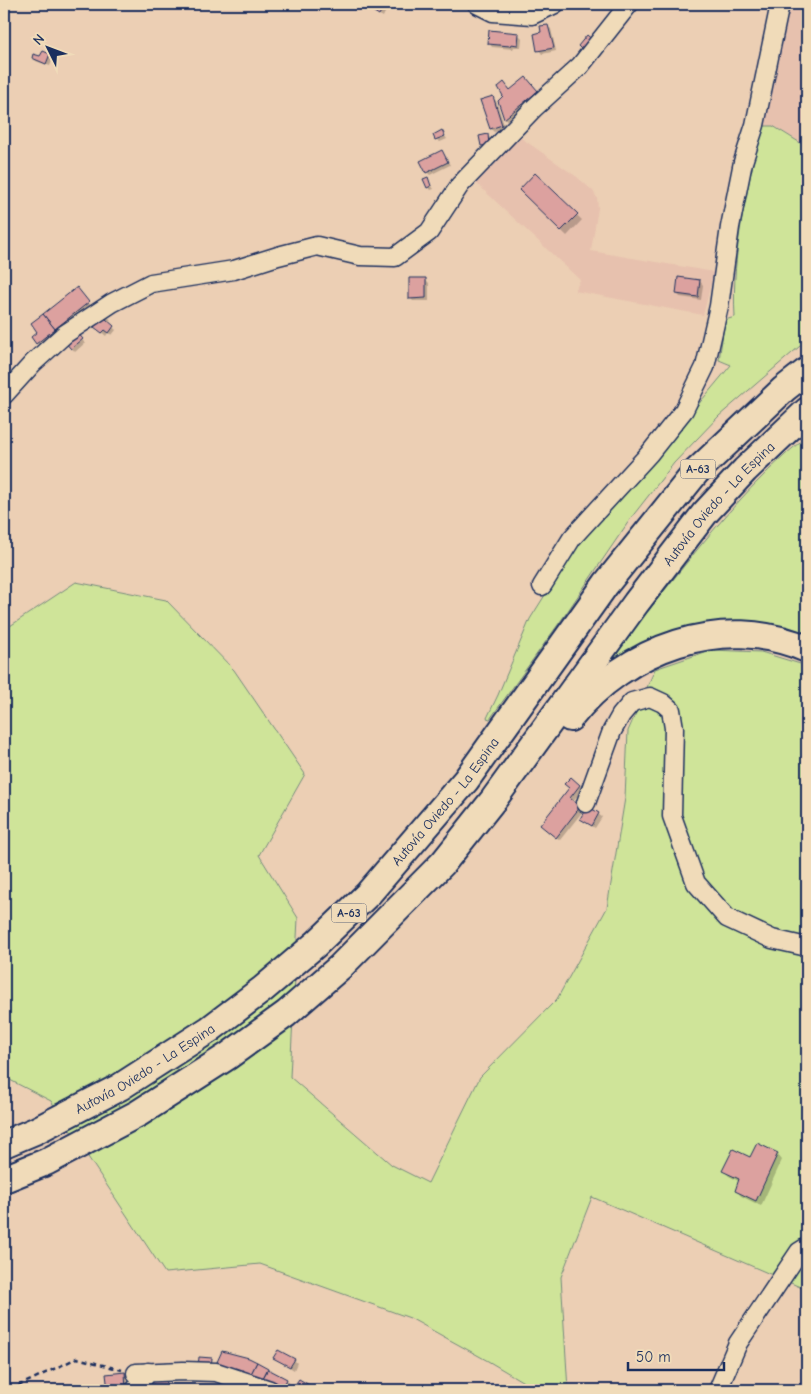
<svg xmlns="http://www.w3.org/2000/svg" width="811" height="1394" viewBox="0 0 811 1394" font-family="'Comic Neue',sans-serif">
  <rect width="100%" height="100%" fill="#eccfb4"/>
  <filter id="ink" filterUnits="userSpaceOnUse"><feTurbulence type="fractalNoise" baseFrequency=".02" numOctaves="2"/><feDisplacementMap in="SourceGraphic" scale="10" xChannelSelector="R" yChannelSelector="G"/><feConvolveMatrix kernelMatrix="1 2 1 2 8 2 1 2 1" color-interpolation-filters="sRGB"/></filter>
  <g filter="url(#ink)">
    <!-- built -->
    <g fill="#e7c1ae">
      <polygon points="785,4 807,4 807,147 774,126 761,126"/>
      <polygon points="517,135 577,177 593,191 597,198 598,208 591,251 714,272 703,315 575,291 580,280 474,181"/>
    </g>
    <!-- green -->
    <g fill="#cfe499" stroke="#758a7c">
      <path d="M 761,126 L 773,126 L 807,147 L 807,340 L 719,416 L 674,463 L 631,518 L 565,615 L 490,719 L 487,718 L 498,695 L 530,619 L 582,536 L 672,436 L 731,365 L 719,360 L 725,320 L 735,317 C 731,252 748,189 761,126 Z"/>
      <path d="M 807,436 L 807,642 L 762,629 L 600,673 C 621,643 645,615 668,586 C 710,533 754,479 807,436 Z"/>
      <polygon points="76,582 166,600 234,670 305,774 259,855 298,918 290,1077 392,1165 428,1183 480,1077 557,999 607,908 625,798 628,731 655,669 711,650 761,652 807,666 807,1290 592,1197 561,1277 568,1390 537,1390 488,1361 410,1318 260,1264 165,1273 51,1101 4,1077 4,630"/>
    </g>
    <!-- shadow -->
    <g fill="#0003">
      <polygon points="362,4 389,4 383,17"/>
      <polygon points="547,26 551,29 556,51 542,54 539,50 542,33"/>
      <polygon points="518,34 522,38 521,47 514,47 513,49 492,47 489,43"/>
      <polygon points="43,52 53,58 50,66 36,61 33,58 41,58"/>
      <polygon points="530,82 540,95 508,122 505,118 499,101 510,91"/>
      <polygon points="492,98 496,101 505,128 494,132 491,129 482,101"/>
      <polygon points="442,132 447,139 440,142 436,139"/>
      <polygon points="488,136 491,139 492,148 485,149 482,146"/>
      <polygon points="442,151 450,165 430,175 427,172"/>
      <polygon points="535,175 582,220 567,236 520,190"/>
      <polygon points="427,179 434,189 431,190 428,187"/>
      <polygon points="425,279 429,283 429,301 413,301 410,298"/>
      <polygon points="700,281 703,285 701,300 680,297 677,294"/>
      <polygon points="80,292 91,306 40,346 37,343"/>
      <polygon points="108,317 111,320 108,323 116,330 112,335 108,333 106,336 99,330"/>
      <polygon points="76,333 85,343 75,352 66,341"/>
      <polygon points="571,779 583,789 573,802 583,811 560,840 545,828 570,788"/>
      <polygon points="598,814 602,817 595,828 581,819"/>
      <polygon points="777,1154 782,1160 761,1206 741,1196 736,1190 740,1182 729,1176 724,1171 751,1158"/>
      <polygon points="275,1358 294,1360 297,1363 294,1370"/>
      <polygon points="248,1359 287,1380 290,1384 287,1390 281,1390 246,1372 244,1377 219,1362"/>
      <polygon points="124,1373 127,1376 129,1390 109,1390 107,1375"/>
      <polygon points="299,1381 316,1390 295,1390 294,1389"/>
    </g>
    <!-- building -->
    <g fill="#dca19f" stroke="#1b2f5e">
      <polygon points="361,4 385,4 379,15"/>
      <polygon points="548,25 554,48 537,51 534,34 541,32 540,26"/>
      <polygon points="489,30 519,33 518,45 511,44 510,46 488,44"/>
      <polygon points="587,35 595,42 585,53 578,46"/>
      <polygon points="43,51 50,54 46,64 32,58 33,54 40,56"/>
      <polygon points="526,77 538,91 504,119 498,101 503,96 498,87 504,82 510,90"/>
      <polygon points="493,96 502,125 490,129 480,100"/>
      <polygon points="442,130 445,136 435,140 433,135"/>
      <polygon points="488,134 489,145 481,146 479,136"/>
      <polygon points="442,150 448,162 426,173 420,161"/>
      <polygon points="535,173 578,214 561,231 519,190"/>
      <polygon points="428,177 431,186 427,188 423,179"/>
      <polygon points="678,277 700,280 698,297 676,294"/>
      <polygon points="409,278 426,278 426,298 409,299"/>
      <polygon points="77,287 89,302 55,329 43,314"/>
      <polygon points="104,313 108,316 106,319 114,326 109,333 105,330 102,333 94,327"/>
      <polygon points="43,314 55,329 36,344 31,337 37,332 31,323"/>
      <polygon points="76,331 83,339 71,349 64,341"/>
      <polygon points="571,777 580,785 570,798 580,807 556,838 540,825 569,788 564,784"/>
      <polygon points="587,806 599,813 592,826 580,819"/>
      <polygon points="757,1143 778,1153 756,1201 735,1191 739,1179 722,1171 733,1149 750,1157"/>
      <polygon points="278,1350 295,1359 290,1367 273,1358"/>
      <polygon points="222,1351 249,1358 257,1362 251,1374 242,1370 240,1374 217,1362"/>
      <polygon points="199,1357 212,1358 211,1368 198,1367"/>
      <polygon points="257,1362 268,1368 262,1380 251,1374"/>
      <polygon points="268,1369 287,1379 282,1390 262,1380"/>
      <polygon points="125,1372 126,1390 108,1390 106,1374"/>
      <polygon points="158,1375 170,1387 166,1390 160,1390 151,1382"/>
      <polygon points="299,1379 316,1389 315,1390 292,1389"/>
    </g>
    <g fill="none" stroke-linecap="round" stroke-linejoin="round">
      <!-- minor casing -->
      <g stroke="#1b2f5e" stroke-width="21">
        <g id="minor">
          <polyline points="477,4 493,12 532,15 555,4"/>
          <polyline points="4,395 33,363 65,334 112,303 151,283 234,270 278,256 317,246 360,256 395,257 429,232 460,185 534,108 580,66 629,4"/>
          <polyline points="542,586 572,538 649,454 684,410 705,367 719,306 730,227 743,162 755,125 780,4"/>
          <polyline points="586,803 612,731 621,715 632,702 650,697 663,703 671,710 674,728 672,816 696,883 727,918 772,939 807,947"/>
          <polyline points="136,1373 183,1371 216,1372 270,1390"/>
          <polyline points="135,1390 148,1372"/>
          <polyline points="718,1390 738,1343 799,1252 807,1247"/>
        </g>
      </g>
      <!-- highway casing -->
      <g stroke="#1b2f5e" stroke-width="30">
        <g id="highway">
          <path d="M 570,718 C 625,648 723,612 807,649"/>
          <path id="s1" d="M 4,1144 L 35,1131 L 120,1087 L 210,1029 L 263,989 L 316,944 L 368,894 L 466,780 L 606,584 L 696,472 L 784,389 L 807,371"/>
          <path id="s2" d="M 4,1179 L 46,1162 L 139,1113 L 228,1056 L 286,1014 L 340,967 L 443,863 L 494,799 L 636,603 L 705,513 L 745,470 L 807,411"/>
        </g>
      </g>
      <!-- path -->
      <polyline stroke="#1b2f5e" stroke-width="2.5" stroke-dasharray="5 4" stroke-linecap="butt" points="10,1390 77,1358 122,1370"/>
      <!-- minor -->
      <use href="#minor" stroke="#f0dbb9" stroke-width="18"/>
      <!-- highway -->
      <use href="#highway" stroke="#f0dbb9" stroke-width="26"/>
    </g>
  </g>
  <g text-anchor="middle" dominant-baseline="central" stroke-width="4" stroke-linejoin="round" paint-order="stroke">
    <!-- shield labels -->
    <g fill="#f0dbb9" stroke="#5b6379" stroke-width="1">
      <rect x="680.5" y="459.5" width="35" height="19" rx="4"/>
      <rect x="331.5" y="903.5" width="35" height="19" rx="4"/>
    </g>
    <g font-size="12" font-weight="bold" fill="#1b2f5e">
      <text x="698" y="469">A-63</text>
      <text x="349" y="913">A-63</text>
    </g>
    <!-- street labels -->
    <g font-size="14" fill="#1b2f5e" stroke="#f0dbb9">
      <text stroke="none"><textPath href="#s2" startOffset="999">Autovía Oviedo - La Espina</textPath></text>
      <text stroke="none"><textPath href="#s1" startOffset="565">Autovía Oviedo - La Espina</textPath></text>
      <text stroke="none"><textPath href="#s1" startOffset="160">Autovía Oviedo - La Espina</textPath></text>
    </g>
  </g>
  <!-- margin -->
  <rect width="811" height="1394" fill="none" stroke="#f0dbb9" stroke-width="20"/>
  <rect x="10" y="10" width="791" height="1374" fill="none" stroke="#1b2f5e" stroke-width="2" filter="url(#ink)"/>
  <!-- north arrow -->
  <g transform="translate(48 48) rotate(312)" stroke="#f0dbb9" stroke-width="4" paint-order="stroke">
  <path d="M0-4L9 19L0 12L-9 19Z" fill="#1b2f5e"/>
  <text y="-8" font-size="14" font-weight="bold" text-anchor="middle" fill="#1b2f5e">N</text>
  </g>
  <!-- scale -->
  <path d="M628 1362v8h96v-8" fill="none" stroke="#1b2f5e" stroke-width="2.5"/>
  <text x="636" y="1362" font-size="15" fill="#1b2f5e" stroke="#f0dbb9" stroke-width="4" paint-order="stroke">50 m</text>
</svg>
